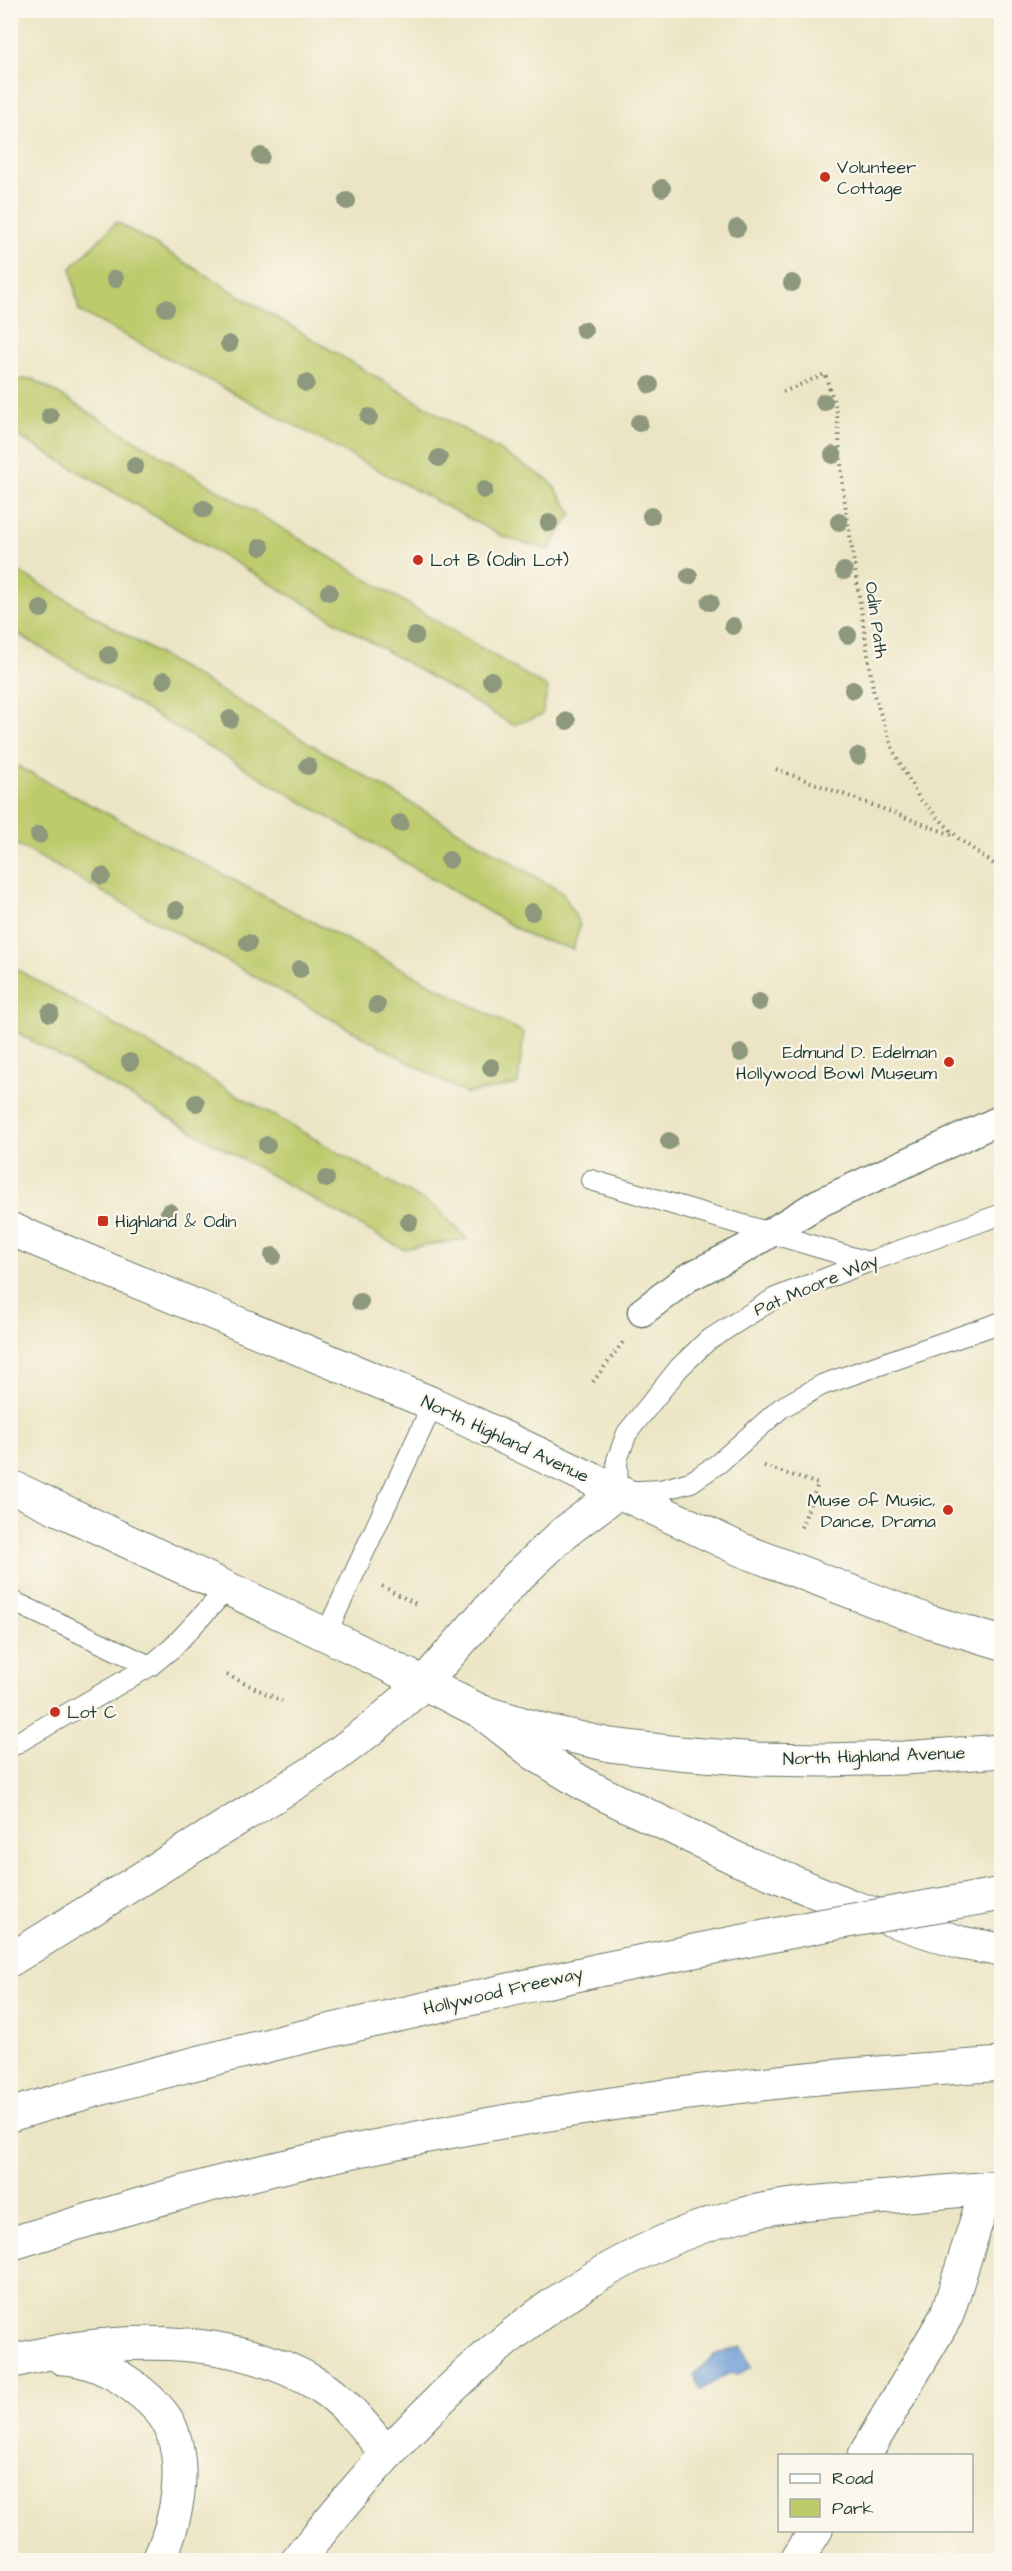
<svg xmlns="http://www.w3.org/2000/svg" width="1012" height="2571" viewBox="0 0 1012 2571" font-family="'Architects Daughter',sans-serif">
  <rect width="100%" height="100%" fill="#fbf7ec"/>
  <filter id="ink" filterUnits="userSpaceOnUse"><feTurbulence type="fractalNoise" baseFrequency=".0167" numOctaves="2"/><feDisplacementMap in="SourceGraphic" scale="12" xChannelSelector="R" yChannelSelector="G"/><feConvolveMatrix kernelMatrix="1 2 1 2 8 2 1 2 1" color-interpolation-filters="sRGB"/></filter>
  <filter id="wash" filterUnits="userSpaceOnUse"><feTurbulence type="fractalNoise" baseFrequency=".008" numOctaves="4" result="noise"/><feDisplacementMap in="SourceGraphic" scale="24" xChannelSelector="R" yChannelSelector="G"/><feGaussianBlur stdDeviation="1.35" result="paint"/><feColorMatrix in="noise" values="0 0 0 0 0 0 0 0 0 0 0 0 0 0 0 0 0 1.4 0 .05"/><feComposite in="paint" operator="in"/></filter>
  <g filter="url(#wash)">
    <rect width="100%" height="100%" fill="#ece5c5"/>
    <!-- green -->
    <g fill="#becb6d" stroke="#6e8450" stroke-width="1.5">
      <polygon points="117,222 550,481 572,513 549,550 504,537 79,311 71,268"/>
      <polygon points="33,379 548,688 542,715 513,725 11,432 11,380"/>
      <polygon points="11,567 563,893 580,925 573,949 531,937 11,630"/>
      <polygon points="11,763 524,1033 518,1084 466,1094 11,841"/>
      <polygon points="11,966 438,1209 467,1239 402,1249 11,1029"/>
    </g>
    <!-- water -->
    <polygon fill="#6b9cd5" stroke="#456c84" stroke-width="1.5" points="741,2347 752,2367 738,2375 729,2373 701,2390 693,2375 714,2355"/>
  </g>
  <g filter="url(#ink)">
    <g fill="none" stroke-linecap="round" stroke-linejoin="round">
      <!-- service casing -->
      <g stroke="#677867" stroke-width="22">
        <g id="service">
          <polyline points="591,1180 868,1262"/>
          <polyline points="1002,1214 868,1262 775,1298 707,1341 679,1368 627,1433 617,1460 618,1492 661,1490 691,1482 719,1463 781,1408 822,1385 1002,1322"/>
          <polyline points="10,1600 150,1666 10,1747"/>
          <polyline points="326,1634 433,1404"/>
          <polyline points="150,1666 172,1648 228,1588"/>
        </g>
      </g>
      <!-- pedestrian casing -->
      <g stroke="#677867" stroke-width="31">
        <polyline id="pedestrian" points="642,1312 687,1278 744,1249 819,1203 1002,1119"/>
      </g>
      <!-- minor casing -->
      <g stroke="#677867" stroke-width="35">
        <g id="minor">
          <polyline points="864,2456 947,2315 987,2188"/>
          <polyline points="797,2560 816,2530"/>
        </g>
      </g>
      <!-- secondary casing -->
      <g stroke="#677867" stroke-width="35">
        <path id="secondary" d="M 298,2560 C 412,2415 552,2267 736,2216 C 786,2202 837,2201 889,2197 C 926,2194 964,2189 1002,2188"/>
      </g>
      <!-- primary casing -->
      <g stroke="#677867" stroke-width="35">
        <g id="primary">
          <polyline points="10,1229 433,1404 742,1550 928,1621 1002,1643"/>
          <polyline points="10,1486 333,1638 480,1711 543,1730 610,1745 678,1753 756,1759 824,1760 904,1758 1002,1751"/>
          <polyline points="424,1683 514,1580 565,1532 618,1492"/>
        </g>
      </g>
      <!-- motorway casing -->
      <g stroke="#677867" stroke-width="35">
        <g id="motorway">
          <polyline points="480,1711 535,1754 587,1786 737,1859 853,1907 961,1943 1002,1950"/>
          <polyline points="10,1960 318,1769 375,1726 424,1683"/>
          <path d="M 10,2115 C 204,2056 402,2014 599,1970"/>
          <path d="M 10,2244 C 107,2214 205,2184 304,2162 C 483,2122 666,2091 850,2075 C 900,2071 951,2068 1002,2064"/>
          <path d="M 62,2358 C 87,2359 109,2369 130,2384 C 145,2395 166,2412 172,2431 C 187,2472 176,2522 159,2560"/>
          <path d="M 10,2362 C 108,2336 231,2331 320,2386 C 347,2403 367,2430 387,2454"/>
        </g>
      </g>
      <!-- path -->
      <g stroke="#677867" stroke-width="4" stroke-dasharray="1.5 4.5" stroke-linecap="butt">
        <polyline points="783,392 825,374 837,412 843,490 874,695 894,752 919,798 959,839 1002,870"/>
        <polyline points="1002,509 1002,518"/>
        <polyline points="776,769 955,836"/>
        <polyline points="593,1382 623,1342"/>
        <polyline points="764,1466 818,1484 800,1530"/>
        <polyline points="382,1586 416,1604"/>
        <polyline points="227,1675 282,1701"/>
      </g>
      <!-- service -->
      <use href="#service" stroke="#fff" stroke-width="20"/>
      <!-- pedestrian -->
      <use href="#pedestrian" stroke="#fff" stroke-width="28"/>
      <!-- minor -->
      <use href="#minor" stroke="#fff" stroke-width="33"/>
      <!-- secondary -->
      <use href="#secondary" stroke="#fff" stroke-width="33"/>
      <!-- primary -->
      <use href="#primary" stroke="#fff" stroke-width="33"/>
      <!-- motorway -->
      <use href="#motorway" stroke="#fff" stroke-width="33"/>
      <!-- motorway-bridge casing -->
      <g stroke="#677867" stroke-width="35" stroke-linecap="butt">
        <polyline id="motorway-bridge" points="599,1970 819,1926 1002,1894"/>
      </g>
      <!-- motorway-bridge -->
      <use href="#motorway-bridge" stroke="#fff" stroke-width="33"/>
    </g>
    <!-- trees -->
    <g fill="#8d987b">
      <circle cx="261" cy="156" r="9"/>
      <circle cx="662" cy="188" r="9"/>
      <circle cx="347" cy="201" r="9"/>
      <circle cx="737" cy="228" r="9"/>
      <circle cx="115" cy="279" r="9"/>
      <circle cx="792" cy="283" r="9"/>
      <circle cx="166" cy="308" r="9"/>
      <circle cx="584" cy="330" r="9"/>
      <circle cx="229" cy="344" r="9"/>
      <circle cx="306" cy="383" r="9"/>
      <circle cx="650" cy="385" r="9"/>
      <circle cx="824" cy="402" r="9"/>
      <circle cx="50" cy="416" r="9"/>
      <circle cx="369" cy="417" r="9"/>
      <circle cx="639" cy="423" r="9"/>
      <circle cx="833" cy="455" r="9"/>
      <circle cx="439" cy="458" r="9"/>
      <circle cx="135" cy="466" r="9"/>
      <circle cx="484" cy="490" r="9"/>
      <circle cx="204" cy="509" r="9"/>
      <circle cx="651" cy="516" r="9"/>
      <circle cx="839" cy="522" r="9"/>
      <circle cx="549" cy="523" r="9"/>
      <circle cx="261" cy="547" r="9"/>
      <circle cx="844" cy="571" r="9"/>
      <circle cx="689" cy="576" r="9"/>
      <circle cx="329" cy="592" r="9"/>
      <circle cx="710" cy="602" r="9"/>
      <circle cx="41" cy="609" r="9"/>
      <circle cx="733" cy="626" r="9"/>
      <circle cx="848" cy="635" r="9"/>
      <circle cx="415" cy="636" r="9"/>
      <circle cx="109" cy="655" r="9"/>
      <circle cx="164" cy="680" r="9"/>
      <circle cx="491" cy="680" r="9"/>
      <circle cx="853" cy="690" r="9"/>
      <circle cx="230" cy="719" r="9"/>
      <circle cx="567" cy="721" r="9"/>
      <circle cx="858" cy="756" r="9"/>
      <circle cx="308" cy="766" r="9"/>
      <circle cx="400" cy="823" r="9"/>
      <circle cx="39" cy="835" r="9"/>
      <circle cx="449" cy="860" r="9"/>
      <circle cx="102" cy="876" r="9"/>
      <circle cx="176" cy="910" r="9"/>
      <circle cx="532" cy="912" r="9"/>
      <circle cx="248" cy="943" r="9"/>
      <circle cx="300" cy="969" r="9"/>
      <circle cx="759" cy="1002" r="9"/>
      <circle cx="377" cy="1005" r="9"/>
      <circle cx="50" cy="1013" r="9"/>
      <circle cx="741" cy="1053" r="9"/>
      <circle cx="130" cy="1062" r="9"/>
      <circle cx="491" cy="1067" r="9"/>
      <circle cx="196" cy="1103" r="9"/>
      <circle cx="669" cy="1141" r="9"/>
      <circle cx="267" cy="1145" r="9"/>
      <circle cx="326" cy="1179" r="9"/>
      <circle cx="169" cy="1212" r="9"/>
      <circle cx="409" cy="1222" r="9"/>
      <circle cx="273" cy="1256" r="9"/>
      <circle cx="360" cy="1302" r="9"/>
    </g>
  </g>
  <!-- markers -->
  <g fill="#c8321e" stroke="#fbf7ec" stroke-width="2">
    <circle cx="825" cy="177" r="6"/>
    <circle cx="418" cy="560" r="6"/>
    <circle cx="949" cy="1062" r="6"/>
    <rect x="97" y="1215" width="12" height="12" rx="3"/>
    <circle cx="948" cy="1510" r="6"/>
    <circle cx="55" cy="1712" r="6"/>
  </g>
  <g text-anchor="middle" dominant-baseline="central" stroke-width="4.5" stroke-linejoin="round" paint-order="stroke">
    <!-- poi labels -->
    <g font-size="18" fill="#1f3d34" stroke="#fbf7ec" text-anchor="start">
      <text x="837" y="167">Volunteer<tspan x="837" dy="21">Cottage</tspan></text>
      <text x="430" y="560">Lot B (Odin Lot)</text>
      <text x="937" y="1052" text-anchor="end">Edmund D. Edelman<tspan x="937" dy="21">Hollywood Bowl Museum</tspan></text>
      <text x="115" y="1221">Highland &amp; Odin</text>
      <text x="936" y="1500" text-anchor="end">Muse of Music,<tspan x="936" dy="21">Dance, Drama</tspan></text>
      <text x="67" y="1712">Lot C</text>
    </g>
    <!-- street labels -->
    <g font-size="18" fill="#1f3d34" stroke="#fbf7ec">
      <text transform="translate(876 620) rotate(82)">Odin Path</text>
      <text transform="translate(816 1285) rotate(-23)">Pat Moore Way</text>
      <text transform="translate(505 1439) rotate(25)">North Highland Avenue</text>
      <text transform="translate(874 1756) rotate(-2)">North Highland Avenue</text>
      <text transform="translate(503 1991) rotate(-13)">Hollywood Freeway</text>
    </g>
  </g>
  <!-- margin -->
  <rect width="1012" height="2571" fill="none" stroke="#fbf7ec" stroke-width="36"/>
  <!-- legend -->
  <rect x="778" y="2454" width="195" height="78" fill="#fbf7ec" stroke="#a3ada2" stroke-width="1.5"/>
  <rect x="790" y="2474" width="30" height="9" fill="#ffffff" stroke="#a3ada2" stroke-width="1.5"/>
  <text x="832" y="2484" font-size="18" fill="#1f3d34">Road</text>
  <rect x="790" y="2499" width="30" height="18" fill="#becb6d" stroke="#a3ada2" stroke-width="1.5"/>
  <text x="832" y="2514" font-size="18" fill="#1f3d34">Park</text>
</svg>
